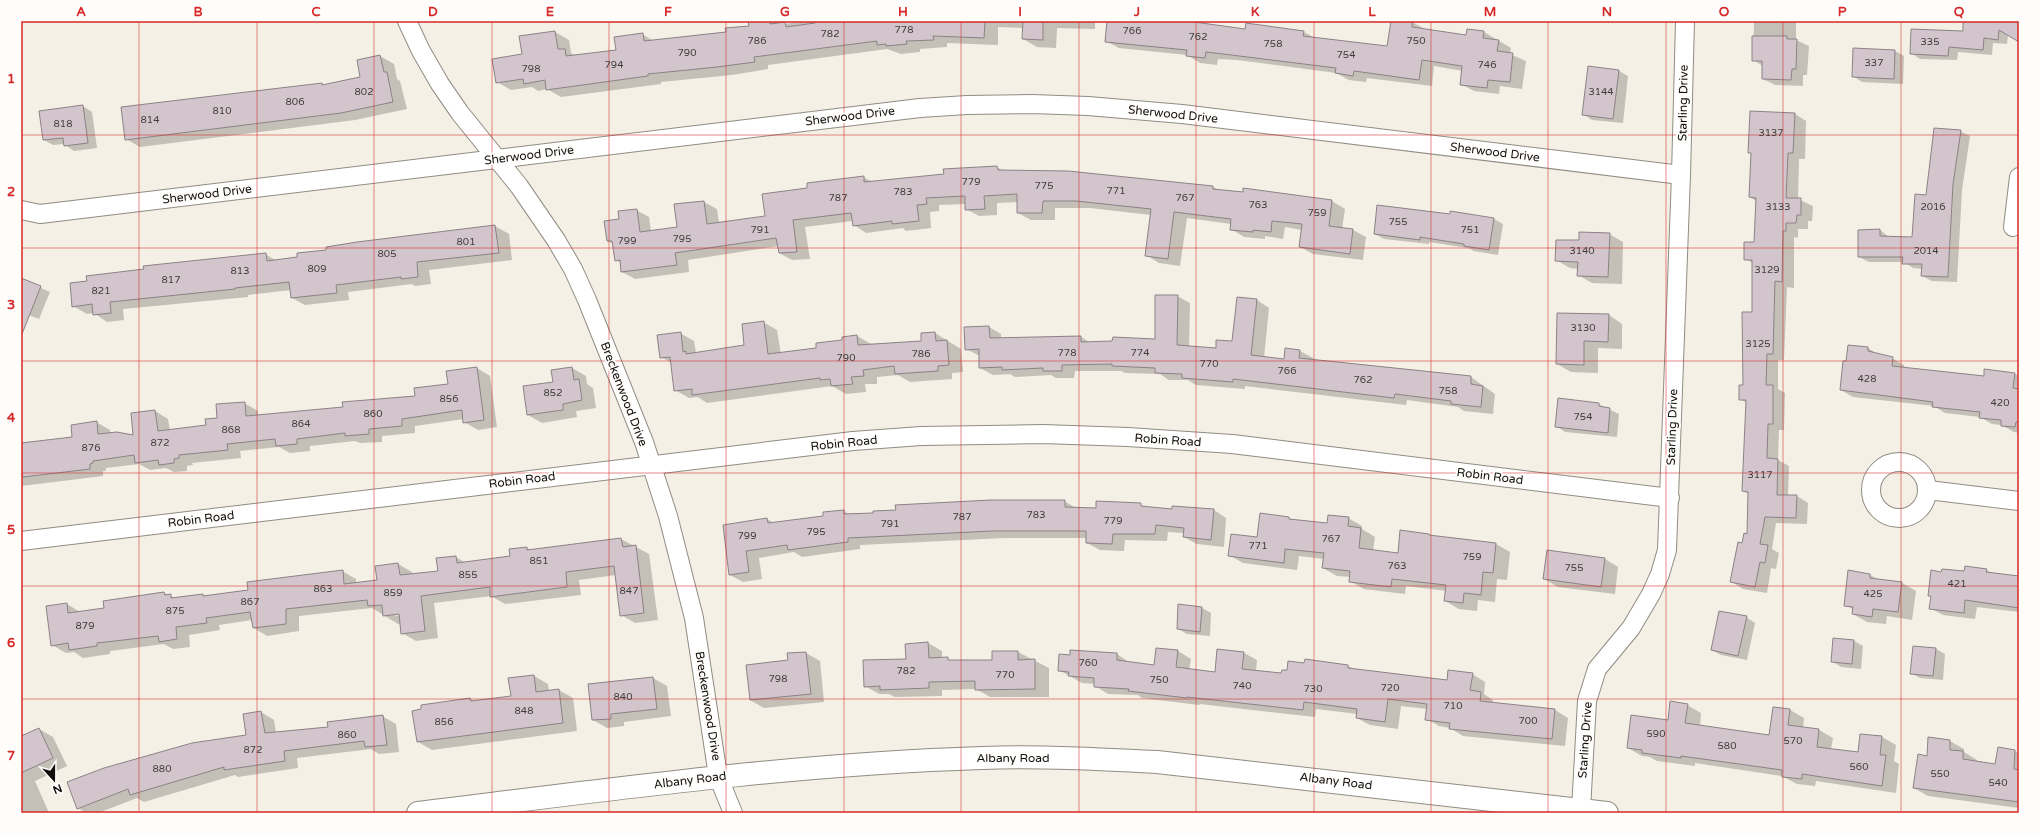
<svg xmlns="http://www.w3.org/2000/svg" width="2040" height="834" viewBox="0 0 2040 834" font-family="'Varela Round',sans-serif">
  <rect width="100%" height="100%" fill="#f5f0e5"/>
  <!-- shadow -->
  <g fill="#0003" fill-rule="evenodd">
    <polygon points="749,21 782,21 783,24 807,21 1095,21 1095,29 1057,28 1056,48 1037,47 1023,39 1024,28 998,27 998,45 947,43 947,47 920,49 920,52 901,54 887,49 768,65 768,69 732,75 661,82 661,84 561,97 547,89 538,91 532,87 511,90 497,82 523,54 555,32 569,40 571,53 575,56 617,50 642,34 654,41 727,33 750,27"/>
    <polygon points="1108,21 1201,21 1201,24 1246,30 1304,32 1315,38 1388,47 1392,21 1412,22 1425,29 1467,37 1484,32 1511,48 1510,54 1526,61 1522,89 1500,86 1499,94 1474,91 1461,84 1463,71 1434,66 1432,86 1367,78 1366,82 1349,80 1336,73 1237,60 1218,59 1217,65 1200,63 1187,55 1119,48 1106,41"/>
    <polygon points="1754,21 1796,21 1796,40 1809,46 1807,75 1803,75 1803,86 1775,85 1763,79 1763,66 1753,60"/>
    <polygon points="1964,21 2019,21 2019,41 2008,35 2007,44 1993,43 1992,55 1958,52 1957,60 1920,59 1911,53 1964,33"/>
    <polygon points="1895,51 1904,56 1903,84 1862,82 1853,76"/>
    <polygon points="380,56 394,64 397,79 400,81 407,109 355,120 140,147 126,139 321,84 324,86 362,78"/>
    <polygon points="1589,67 1619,71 1628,76 1623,123 1592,120 1583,114"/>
    <polygon points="83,106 92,112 97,148 74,151 64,144 53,145 44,140"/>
    <polygon points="1795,114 1806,121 1805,159 1799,159 1798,199 1813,206 1812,221 1808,221 1808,229 1798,229 1798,238 1794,237 1794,288 1787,287 1784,360 1778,360 1778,389 1785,393 1784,430 1779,430 1778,460 1789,466 1788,496 1797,496 1808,503 1807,524 1776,523 1772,549 1779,553 1776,569 1771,568 1767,593 1743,589 1732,582 1743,544 1748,535 1749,494 1743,491 1747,403 1740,399 1744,386 1753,313 1753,263 1745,259 1755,243 1756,201 1750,197 1752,154 1749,152"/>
    <polygon points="1960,131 1970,136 1962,190 1957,282 1932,281 1922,276 1923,269 1913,268 1904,262 1869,262 1859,257 1880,230 1889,237 1913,238 1927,196"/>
    <polygon points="997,167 1005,172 1213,187 1219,190 1332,201 1345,209 1342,229 1353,230 1366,237 1363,260 1313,254 1300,247 1302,230 1285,227 1283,239 1265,236 1265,239 1244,237 1231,229 1231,224 1187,218 1180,266 1159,263 1146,255 1151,215 1090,208 1055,208 1055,220 1031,220 1018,213 1018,202 997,203 997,215 979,216 966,209 966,204 939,205 939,211 930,212 931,228 906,231 903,228 866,233 854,225 853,221 805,227 810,259 792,260 779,253 779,246 688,260 689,272 635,279 622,272 621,263 616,260 614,244 607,241 620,220 636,210 649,217 651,231 678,228 704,202 717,209 719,223 766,217 809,189 863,177 873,182 945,175"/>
    <polygon points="1494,219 1503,224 1498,255 1474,251 1468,248 1429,242 1429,244 1384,239 1375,234"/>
    <polygon points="495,226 509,234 512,260 429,270 431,284 415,286 412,284 348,292 349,300 305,305 292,298 291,290 248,295 248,297 123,309 124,320 107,322 94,313 87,314 73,306 265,254 277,261 299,258 357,243"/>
    <polygon points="1609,234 1623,242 1622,284 1592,283 1578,275 1579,269 1570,268 1556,260"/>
    <polygon points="21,279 50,292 39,319 21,312"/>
    <polygon points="1177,296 1190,303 1189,347 1217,349 1233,342 1257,300 1269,308 1264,358 1285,360 1286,349 1300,351 1313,358 1312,361 1471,377 1495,394 1493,414 1464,411 1458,407 1407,400 1406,405 1245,386 1245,389 1196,385 1188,380 1169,380 1160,374 1125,373 1121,371 1075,371 1074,378 1056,378 1051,375 1015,377 1010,374 993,375 980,368 980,356 966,349 989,327 1001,334 1001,338 1081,337 1091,343 1156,340"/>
    <polygon points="1609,315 1622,324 1622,349 1598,348 1598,373 1571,372 1557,364"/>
    <polygon points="763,322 777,330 781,354 817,349 857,336 871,344 922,342 922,334 935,333 961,349 963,372 952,373 952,379 910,382 898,375 877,377 877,384 865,384 866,392 846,394 832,386 707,403 698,397 689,398 675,390 672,363 661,357 680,333 694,341 696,353 745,345"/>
    <polygon points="1868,348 1879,355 1892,358 1904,365 1904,368 1985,377 2015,374 2019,376 2019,433 2014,432 2001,425 1992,424 1980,417 1945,413 1934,406 1853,397 1841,390"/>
    <polygon points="477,368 490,376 497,427 478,430 464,422 464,419 415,426 415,433 382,436 382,442 360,443 355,441 310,446 310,451 290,453 279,447 240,451 241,458 192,463 193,465 187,466 187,471 174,472 166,468 150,470 139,464 106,468 106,471 103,471 103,476 21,486 21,444 73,438 96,422 110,430 110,434 135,436 155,411 168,419 170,431 207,426 244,403 258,411 258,416 344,408 416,397 449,385"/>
    <polygon points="572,368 586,376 587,384 593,388 596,408 576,411 577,417 542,423 528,415 554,383"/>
    <polygon points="1598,404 1619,414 1617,437 1565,432 1556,426"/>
    <polygon points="1064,501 1076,508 1097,509 1140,504 1146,508 1173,510 1214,510 1226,518 1224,547 1197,544 1184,537 1185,533 1168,532 1167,541 1125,540 1124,551 1100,550 1087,543 1087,538 1005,538 860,545 860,549 802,557 794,552 759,558 762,579 743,582 730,575 767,519 774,523 824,517 844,511 850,515 874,514 897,511 896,506 935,503"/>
    <polygon points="1289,518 1293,520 1328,524 1348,518 1362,526 1362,529 1375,537 1373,551 1398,554 1432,537 1496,544 1510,552 1507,580 1497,579 1495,602 1478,600 1477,611 1459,609 1445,601 1447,591 1406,586 1405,594 1364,589 1350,581 1351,577 1337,576 1323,568 1324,559 1299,556 1297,570 1243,563 1229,555"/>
    <path d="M 621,539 L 649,554 L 658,620 L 635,623 L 621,615 L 616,575 L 579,580 L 581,595 L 505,604 L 491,596 L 434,603 L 438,638 L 416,641 L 402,633 L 401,623 L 398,624 L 372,608 L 299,616 L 299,631 L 267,636 L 254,628 L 252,620 L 219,625 L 220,630 L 189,635 L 190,647 L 173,649 L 164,644 L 110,651 L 110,654 L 83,658 L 74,652 L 66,653 L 52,645 L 67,604 L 80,612 L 105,609 L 164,593 L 177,599 L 203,595 L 205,596 L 249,590 L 342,571 L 356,579 L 356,583 L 378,580 L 398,564 L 412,572 L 412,575 L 439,572 L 456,557 L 466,563 L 511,557 L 527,548 L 531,550 ZM 395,614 L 404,614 L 395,616 Z"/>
    <polygon points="1605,559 1618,567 1615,594 1558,587 1544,579"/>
    <polygon points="1986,570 1994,574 2019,577 2019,612 1977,607 1975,619 1943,615 1930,608 1932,597 1929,595 1942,573"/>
    <polygon points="1870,575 1879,580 1902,583 1916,591 1912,620 1887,616 1886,624 1867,622 1853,614 1854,610 1845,605"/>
    <polygon points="1202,608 1211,613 1210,636 1187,634 1178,629"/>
    <polygon points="1746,617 1755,623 1747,660 1721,655 1712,650"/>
    <polygon points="1854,641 1863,646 1861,669 1841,667 1832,661"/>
    <polygon points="928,643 942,651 942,658 952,661 993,661 1018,652 1049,668 1049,697 990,697 976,689 942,690 942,696 895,697 889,694 879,694 865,686 907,660"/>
    <polygon points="1936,649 1945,654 1943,680 1920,678 1911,673"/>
    <polygon points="1071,651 1117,654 1130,663 1155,666 1178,651 1191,659 1189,670 1216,673 1244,653 1257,660 1256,671 1282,674 1348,666 1356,670 1448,681 1472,674 1485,682 1484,694 1493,700 1493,703 1555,710 1568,718 1565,746 1463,736 1450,728 1439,726 1427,719 1428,709 1401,706 1398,729 1370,725 1357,718 1358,714 1316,709 1315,717 1200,704 1199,705 1142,698 1138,695 1108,694 1095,686 1095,684 1082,683 1059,670 1071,656"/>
    <polygon points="806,653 820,661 824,702 764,708 750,700"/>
    <polygon points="534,676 548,684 549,691 559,690 573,698 577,731 432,750 418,742 422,705 470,699 475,701 512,697"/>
    <polygon points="653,678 667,686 671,716 624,722 624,726 607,728 593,720"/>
    <polygon points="1687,705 1701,713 1700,726 1770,736 1774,708 1790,710 1804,718 1803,728 1819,730 1833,738 1831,749 1859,753 1882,737 1896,745 1894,761 1899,764 1896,793 1816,781 1815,786 1797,784 1782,776 1695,763 1695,766 1657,761 1650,757 1642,756 1628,748 1669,721"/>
    <polygon points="261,712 274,720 276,733 329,728 382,716 396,724 399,752 379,754 371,749 297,758 298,768 238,777 235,775 144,802 137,798 98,813 86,813 78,808 247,736"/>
    <polygon points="39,729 53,737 67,766 35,781 49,813 21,813 21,737"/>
    <polygon points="1929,739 1950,741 1964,749 1964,752 1977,760 1977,762 1996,765 2015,751 2019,753 2019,808 1928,796 1914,788 1928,757"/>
  </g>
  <!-- building -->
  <g fill="#d2c6cc" stroke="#8c8286">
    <polygon points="748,21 770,21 770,24 785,22 786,27 815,23 815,21 985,21 984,38 933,36 934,40 906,41 907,44 886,46 886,44 877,45 877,41 754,57 755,62 717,67 648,74 648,76 546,90 545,80 524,84 523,79 496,83 492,59 522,54 519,36 555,31 558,49 565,49 566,56 616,50 614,37 643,33 644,41 726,32 725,28 749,26"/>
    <polygon points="1023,21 1043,21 1043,40 1022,39"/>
    <polygon points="1107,21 1187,21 1245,29 1246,23 1304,31 1303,36 1387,46 1391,21 1412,21 1412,27 1466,35 1467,29 1484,31 1483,38 1499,40 1497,51 1513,53 1510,82 1488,80 1487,88 1460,85 1462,66 1422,60 1419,80 1354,71 1353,76 1335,73 1336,68 1223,54 1206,52 1205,58 1186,56 1187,50 1105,42"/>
    <polygon points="1963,21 2019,21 2019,42 1999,30 1998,40 1984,38 1983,50 1949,47 1948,56 1910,54 1911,29 1963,31"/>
    <polygon points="1752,36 1787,36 1787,39 1797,39 1796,69 1792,69 1791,80 1762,79 1762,61 1752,61"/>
    <polygon points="1853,48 1895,50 1894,79 1852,77"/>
    <polygon points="380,55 384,72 387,72 393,102 341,113 125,140 121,107 322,83 322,85 360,77 357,60"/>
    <polygon points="1588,66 1619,70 1613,119 1582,115"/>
    <polygon points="83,105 88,143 64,146 63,138 43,140 39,111"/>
    <polygon points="1750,111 1795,113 1793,153 1788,153 1786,198 1801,198 1801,215 1797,215 1796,223 1786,223 1786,231 1783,231 1782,282 1775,281 1773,354 1767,354 1766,385 1773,385 1773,424 1768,424 1767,458 1778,459 1777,495 1797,495 1796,518 1765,517 1760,544 1768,545 1765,563 1760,562 1755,587 1730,582 1738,542 1742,543 1744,533 1747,534 1748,492 1742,491 1746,400 1739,400 1739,385 1743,385 1742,312 1752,312 1752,260 1744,260 1744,242 1754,242 1756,198 1749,197 1751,153 1748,153"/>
    <polygon points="1934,128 1961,130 1953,184 1948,277 1921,276 1922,264 1902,264 1903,257 1858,257 1858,230 1880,229 1880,236 1912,237 1915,194 1926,195"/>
    <polygon points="997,166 998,170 1068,171 1213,186 1213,189 1243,192 1243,188 1332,200 1329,226 1353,229 1350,254 1299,247 1302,224 1272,221 1271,232 1253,230 1253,232 1230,230 1231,219 1174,212 1168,259 1145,256 1151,209 1076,201 1043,201 1042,213 1017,213 1017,194 984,196 985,209 965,210 965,196 926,198 927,204 917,205 919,221 892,224 892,221 853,226 851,213 793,220 797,252 779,253 776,238 675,253 677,265 621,272 620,260 615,261 612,241 607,241 604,221 619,219 618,211 637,209 640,232 677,227 674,204 704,201 707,224 765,216 762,194 807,188 807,183 864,176 864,182 944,174 943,169"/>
    <polygon points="1377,205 1450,214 1450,211 1494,218 1489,250 1464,246 1464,244 1420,237 1420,240 1374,234"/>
    <polygon points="495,225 499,253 417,262 418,277 401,279 401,277 336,285 337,293 291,298 289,282 235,288 235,289 110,302 111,313 93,315 92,304 72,307 70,283 87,281 86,276 144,269 143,266 266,253 267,261 297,257 297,253 326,250 326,247 357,242"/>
    <polygon points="1579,232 1610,233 1608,277 1577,276 1578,262 1555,261 1556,240 1579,240"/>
    <polygon points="21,278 41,286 22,334 21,334"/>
    <polygon points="1155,295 1178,295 1177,345 1216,348 1216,340 1232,341 1237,297 1257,299 1251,355 1284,359 1285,348 1300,350 1299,358 1471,376 1471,384 1483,386 1481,407 1451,404 1451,401 1395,394 1394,398 1233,379 1233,382 1182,378 1182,374 1155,373 1155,368 1112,366 1112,364 1062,365 1062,371 1043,371 1043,368 1002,370 1002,367 979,368 979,349 965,350 964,327 989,326 990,338 1081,336 1081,342 1112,341 1113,337 1155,339"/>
    <polygon points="1557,313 1609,314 1608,342 1584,341 1584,365 1556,364"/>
    <polygon points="764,321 768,354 816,348 816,343 842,340 842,337 857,335 858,345 921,341 921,333 935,332 936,341 947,340 949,365 938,366 938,371 895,374 894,366 863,370 864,376 851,377 853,384 831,386 830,379 820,380 820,378 692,395 692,389 674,391 670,357 660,358 657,335 681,332 683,352 686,351 686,354 744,345 742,324"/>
    <polygon points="1848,345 1868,347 1868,351 1893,357 1892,366 1984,376 1984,369 2015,373 2013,388 2019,389 2019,422 2016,422 2015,427 2001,426 2001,420 1979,418 1980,412 1932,407 1933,402 1840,390 1843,361 1846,361"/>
    <polygon points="477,367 484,420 463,423 462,410 402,419 402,426 369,429 369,434 345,436 345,433 297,439 297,444 276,446 275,439 227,444 228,450 179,455 179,458 174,459 174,463 159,465 158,460 135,463 134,455 93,461 93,463 90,464 90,469 23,477 21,470 21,443 72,437 71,425 97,421 98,434 117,432 133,435 131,413 155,410 158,431 206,425 205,419 217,418 216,404 245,402 246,416 343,407 342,402 415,396 414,388 448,384 446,371"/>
    <polygon points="572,367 574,380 579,379 582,400 563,404 563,410 527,415 523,386 553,382 551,370"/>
    <polygon points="1558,398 1599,403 1599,406 1610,408 1608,433 1555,427"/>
    <polygon points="991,500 1065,500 1065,507 1096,508 1096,501 1141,503 1141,506 1172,509 1172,506 1214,509 1211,540 1183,537 1184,528 1156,525 1155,534 1113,534 1112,544 1086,543 1086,531 992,531 848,538 848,542 788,550 787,545 746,551 749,572 729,575 723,525 767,518 768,523 823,516 823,512 844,510 844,514 873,513 873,511 896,510 895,505"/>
    <polygon points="1260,513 1289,517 1289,519 1327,523 1328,515 1349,517 1348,526 1361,528 1359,548 1398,553 1400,530 1429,534 1429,535 1496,543 1493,573 1483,572 1481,595 1464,593 1463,603 1444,601 1446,585 1392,579 1391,587 1349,582 1350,571 1322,568 1324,553 1285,549 1284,563 1228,556 1231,534 1257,537"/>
    <polygon points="621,538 623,547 636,545 644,613 620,616 614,566 566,572 567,587 490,597 490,587 421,596 425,631 401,634 399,614 383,616 382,605 368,606 367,600 286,609 286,624 253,628 250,612 206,618 207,623 176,627 177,639 159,642 158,636 97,643 97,646 69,650 68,643 51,646 46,606 67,603 68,613 104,608 103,601 164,592 165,595 171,594 171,598 203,594 203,596 248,590 247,582 343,570 344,584 377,580 375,566 398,563 400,575 438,571 436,558 456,556 457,563 510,556 509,549 527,547 527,550"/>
    <polygon points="1547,550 1605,558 1601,587 1543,579"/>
    <polygon points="1965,566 1987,569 1986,572 2019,576 2019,608 1965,600 1964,613 1929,609 1931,596 1928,596 1931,570 1941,572 1942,569 1964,571"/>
    <polygon points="1848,570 1870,574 1870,578 1902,582 1898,612 1873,609 1872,617 1852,614 1853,607 1844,606"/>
    <polygon points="1178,604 1202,607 1200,632 1177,629"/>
    <polygon points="1719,611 1747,616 1738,656 1711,650"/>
    <polygon points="1833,638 1854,640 1852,664 1831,662"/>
    <polygon points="928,642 929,658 948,657 948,660 992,660 992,651 1018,651 1018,660 1035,659 1035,689 975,690 975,681 929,682 929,688 880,690 880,686 864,687 863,660 906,659 905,644"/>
    <polygon points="1913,646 1936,648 1933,676 1910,674"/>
    <polygon points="1156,648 1178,650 1176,667 1215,672 1217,649 1244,652 1242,669 1281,673 1282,670 1287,670 1288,661 1304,663 1305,659 1348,665 1348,668 1447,680 1448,670 1473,673 1470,690 1481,692 1480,701 1555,709 1552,739 1449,729 1450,723 1425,720 1427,704 1388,699 1385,722 1356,718 1357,709 1304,702 1303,710 1187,697 1187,698 1128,691 1129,689 1094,687 1094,678 1068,676 1069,672 1058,671 1059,654 1070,655 1070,650 1117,653 1117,660 1154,665"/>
    <polygon points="806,652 811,694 750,700 746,665 788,660 787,653"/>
    <polygon points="534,675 536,692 559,689 563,723 417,742 412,711 421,709 421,705 470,698 471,701 511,696 508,678"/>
    <polygon points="653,677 657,709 611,714 611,719 592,720 588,684"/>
    <polygon points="1670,701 1688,704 1685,723 1769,735 1773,707 1790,709 1788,725 1819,729 1817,747 1858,752 1860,734 1882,736 1880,755 1886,755 1882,786 1802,774 1802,779 1782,777 1782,770 1681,756 1681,758 1642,753 1642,750 1627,748 1631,715 1668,720"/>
    <polygon points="261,711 265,733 328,727 327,722 383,715 387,745 365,747 364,741 284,751 285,761 224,770 224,767 130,795 128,789 77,809 67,782 104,768 192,743 246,735 243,714"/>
    <polygon points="39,728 53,758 21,773 21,736"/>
    <polygon points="1928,737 1950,740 1950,750 1963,751 1963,759 1995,764 1998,747 2015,750 2014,769 2019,770 2019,802 1913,788 1918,754 1927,756"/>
  </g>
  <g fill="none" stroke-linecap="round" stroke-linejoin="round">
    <!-- street casing -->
    <g stroke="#918c83" stroke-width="20">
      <g id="street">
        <polyline points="407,21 421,51 440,84 460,113 519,186 556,240 573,269 587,300 644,442 668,516 694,618 718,776 733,813"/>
        <polyline points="21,210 40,214 920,108 967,105 1032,104 1088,106 1182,114 1681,175"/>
        <polyline points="2013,227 2019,177"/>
        <circle cx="1899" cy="490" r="28"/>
        <polyline points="1928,490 2019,501"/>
        <polyline points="21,541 853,441 921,436 1043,434 1128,437 1232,444 1670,498"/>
        <polyline points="1581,810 1587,701 1597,669 1631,628 1651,594 1660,574 1667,550 1681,175 1685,21"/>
      </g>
    </g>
    <!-- secondary casing -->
    <g stroke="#918c83" stroke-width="24">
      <path id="secondary" d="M 418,813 C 606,790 793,764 982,758 C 1040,756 1099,759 1157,762 L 1607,813"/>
    </g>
    <!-- street -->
    <use href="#street" stroke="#fff" stroke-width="18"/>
    <!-- secondary -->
    <use href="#secondary" stroke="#fff" stroke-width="22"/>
  </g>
  <!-- grid -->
  <path fill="none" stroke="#d62828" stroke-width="1" stroke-opacity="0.55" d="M 139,21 L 139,813M 257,21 L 257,813M 374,21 L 374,813M 492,21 L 492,813M 609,21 L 609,813M 726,21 L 726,813M 844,21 L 844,813M 961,21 L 961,813M 1079,21 L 1079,813M 1196,21 L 1196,813M 1314,21 L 1314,813M 1431,21 L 1431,813M 1548,21 L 1548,813M 1666,21 L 1666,813M 1783,21 L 1783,813M 1901,21 L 1901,813M 21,135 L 2019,135M 21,248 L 2019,248M 21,361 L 2019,361M 21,473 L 2019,473M 21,586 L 2019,586M 21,699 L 2019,699"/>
  <g text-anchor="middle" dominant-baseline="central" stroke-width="4" stroke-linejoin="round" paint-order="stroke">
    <!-- number labels -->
    <g font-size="10" fill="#413d3c">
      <text x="904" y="30">778</text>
      <text x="1132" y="31">766</text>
      <text x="830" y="34">782</text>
      <text x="1198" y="37">762</text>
      <text x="757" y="41">786</text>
      <text x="1416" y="41">750</text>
      <text x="1930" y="42">335</text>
      <text x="1273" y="44">758</text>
      <text x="687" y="53">790</text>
      <text x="1346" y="55">754</text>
      <text x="1874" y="63">337</text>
      <text x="614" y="65">794</text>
      <text x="1487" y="65">746</text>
      <text x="531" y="69">798</text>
      <text x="364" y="92">802</text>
      <text x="1601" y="92">3144</text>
      <text x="295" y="102">806</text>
      <text x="222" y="111">810</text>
      <text x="150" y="120">814</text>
      <text x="63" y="124">818</text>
      <text x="1771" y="133">3137</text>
      <text x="971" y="182">779</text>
      <text x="1044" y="186">775</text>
      <text x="1116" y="191">771</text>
      <text x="903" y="192">783</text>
      <text x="838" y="198">787</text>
      <text x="1185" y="198">767</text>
      <text x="1258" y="205">763</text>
      <text x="1778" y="207">3133</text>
      <text x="1933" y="207">2016</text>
      <text x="1317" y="213">759</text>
      <text x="1398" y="222">755</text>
      <text x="760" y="230">791</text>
      <text x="1470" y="230">751</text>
      <text x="682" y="239">795</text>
      <text x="627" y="241">799</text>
      <text x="466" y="242">801</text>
      <text x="1582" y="251">3140</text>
      <text x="1926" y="251">2014</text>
      <text x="387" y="254">805</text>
      <text x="317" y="269">809</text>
      <text x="1767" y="270">3129</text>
      <text x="240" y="271">813</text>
      <text x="171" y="280">817</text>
      <text x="101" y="291">821</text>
      <text x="1583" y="328">3130</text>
      <text x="1758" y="344">3125</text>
      <text x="1067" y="353">778</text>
      <text x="1140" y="353">774</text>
      <text x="921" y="354">786</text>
      <text x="846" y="358">790</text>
      <text x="1209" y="364">770</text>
      <text x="1287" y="371">766</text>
      <text x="1867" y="379">428</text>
      <text x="1363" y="380">762</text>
      <text x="1448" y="391">758</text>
      <text x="553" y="393">852</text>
      <text x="449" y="399">856</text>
      <text x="2000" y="403">420</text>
      <text x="373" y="414">860</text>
      <text x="1583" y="417">754</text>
      <text x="301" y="424">864</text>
      <text x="231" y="430">868</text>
      <text x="160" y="443">872</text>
      <text x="91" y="448">876</text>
      <text x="1760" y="475">3117</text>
      <text x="1036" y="515">783</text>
      <text x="962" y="517">787</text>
      <text x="1113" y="521">779</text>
      <text x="890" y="524">791</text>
      <text x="816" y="532">795</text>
      <text x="747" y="536">799</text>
      <text x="1331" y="539">767</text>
      <text x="1258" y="546">771</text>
      <text x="1472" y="557">759</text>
      <text x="539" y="561">851</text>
      <text x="1397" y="566">763</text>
      <text x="1574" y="568">755</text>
      <text x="468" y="575">855</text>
      <text x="1957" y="584">421</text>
      <text x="323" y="589">863</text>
      <text x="629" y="591">847</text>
      <text x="393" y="593">859</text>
      <text x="1873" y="594">425</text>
      <text x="250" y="602">867</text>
      <text x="175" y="611">875</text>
      <text x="85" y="626">879</text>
      <text x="1088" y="663">760</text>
      <text x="906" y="671">782</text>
      <text x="1005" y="675">770</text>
      <text x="778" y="679">798</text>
      <text x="1159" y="680">750</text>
      <text x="1242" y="686">740</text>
      <text x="1390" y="688">720</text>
      <text x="1313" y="689">730</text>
      <text x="623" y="697">840</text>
      <text x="1453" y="706">710</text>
      <text x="524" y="711">848</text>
      <text x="1528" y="721">700</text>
      <text x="444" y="722">856</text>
      <text x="1656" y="734">590</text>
      <text x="347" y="735">860</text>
      <text x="1793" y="741">570</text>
      <text x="1727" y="746">580</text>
      <text x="253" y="750">872</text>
      <text x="1859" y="767">560</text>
      <text x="162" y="769">880</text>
      <text x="1940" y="774">550</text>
      <text x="1998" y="783">540</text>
    </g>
    <!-- street labels -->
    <g font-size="12" fill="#110f0c" stroke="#fefdfb">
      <text transform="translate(1683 103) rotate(-89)">Starling Drive</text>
      <text transform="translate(1173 114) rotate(6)">Sherwood Drive</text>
      <text transform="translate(850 116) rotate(-7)">Sherwood Drive</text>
      <text transform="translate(1495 152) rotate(7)">Sherwood Drive</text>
      <text transform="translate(529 155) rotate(-7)">Sherwood Drive</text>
      <text transform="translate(207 194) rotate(-7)">Sherwood Drive</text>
      <text transform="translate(624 394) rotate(69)">Breckenwood Drive</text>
      <text transform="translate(1672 427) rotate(-88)">Starling Drive</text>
      <text transform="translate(1168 440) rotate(4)">Robin Road</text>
      <text transform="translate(844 443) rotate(-6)">Robin Road</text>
      <text transform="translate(1490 476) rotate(7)">Robin Road</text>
      <text transform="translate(522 480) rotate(-7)">Robin Road</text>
      <text transform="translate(201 519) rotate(-7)">Robin Road</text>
      <text transform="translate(708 706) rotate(81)">Breckenwood Drive</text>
      <text transform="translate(1585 740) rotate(-86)">Starling Drive</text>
      <text x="1013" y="758">Albany Road</text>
      <text transform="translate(690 780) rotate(-7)">Albany Road</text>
      <text transform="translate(1336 781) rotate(7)">Albany Road</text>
    </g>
  </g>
  <!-- border -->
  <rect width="2040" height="834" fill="none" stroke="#fefdfb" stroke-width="44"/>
  <!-- north arrow -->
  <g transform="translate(54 780) rotate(159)" stroke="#fefdfb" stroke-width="3" paint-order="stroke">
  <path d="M0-3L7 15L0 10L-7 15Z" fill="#110f0c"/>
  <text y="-6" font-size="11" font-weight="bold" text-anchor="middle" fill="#110f0c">N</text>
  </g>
  <rect x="22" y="22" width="1996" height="790" fill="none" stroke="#d62828" stroke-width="1.5"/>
  <g font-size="13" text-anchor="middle" font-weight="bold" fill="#d62828">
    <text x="81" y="16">A</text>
    <text x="198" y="16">B</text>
    <text x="316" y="16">C</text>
    <text x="433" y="16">D</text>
    <text x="550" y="16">E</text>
    <text x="668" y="16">F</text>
    <text x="785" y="16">G</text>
    <text x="903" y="16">H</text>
    <text x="1020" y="16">I</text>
    <text x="1137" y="16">J</text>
    <text x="1255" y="16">K</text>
    <text x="1372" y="16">L</text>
    <text x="1490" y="16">M</text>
    <text x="1607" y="16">N</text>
    <text x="1724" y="16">O</text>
    <text x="1842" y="16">P</text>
    <text x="1959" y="16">Q</text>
    <text x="11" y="83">1</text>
    <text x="11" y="196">2</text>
    <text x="11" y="309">3</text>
    <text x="11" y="422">4</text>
    <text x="11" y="534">5</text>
    <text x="11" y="647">6</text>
    <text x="11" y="760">7</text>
  </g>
</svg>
